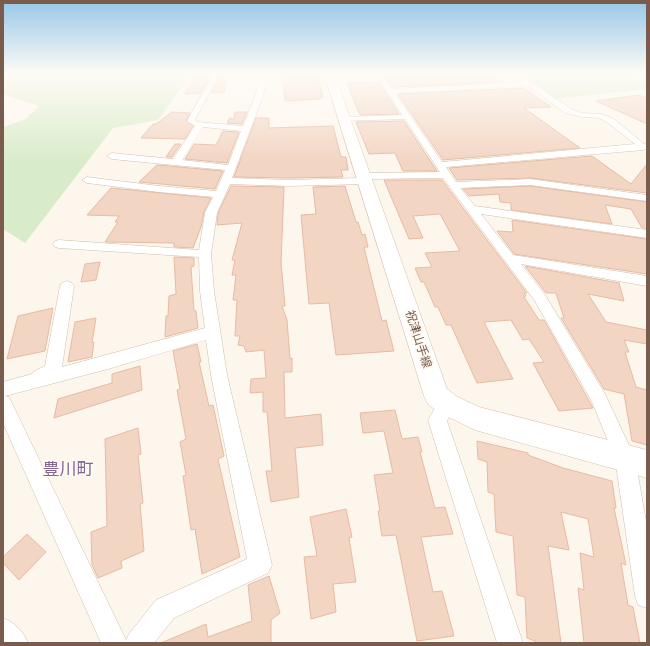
<svg xmlns="http://www.w3.org/2000/svg" width="650" height="646" viewBox="0 0 650 646" font-family="Poppins,'Noto Sans JP',sans-serif">
  <rect width="100%" height="100%" fill="#fdf6ec"/>
  <!-- green -->
  <g fill="#d8ecc9">
    <polygon points="3,73 192,73 158,120 113,128 25,243 3,229 3,127 26,119 39,106 3,94"/>
    <polygon points="517,73 613,73 646,76 647,89 554,99"/>
  </g>
  <!-- building -->
  <g fill="#f3d5c3" stroke="#e6bba3">
    <polygon points="228,73 224,92 211,93 221,74"/>
    <polygon points="283,73 288,73 289,76 292,78 318,78 323,97 321,97 321,99 285,101"/>
    <polygon points="383,73 478,74 481,77 496,76 503,82 393,87"/>
    <polygon points="197,74 212,74 201,93 185,94"/>
    <polygon points="379,82 399,114 360,115 347,83"/>
    <polygon points="524,88 551,107 524,108 580,148 443,160 398,94"/>
    <polygon points="639,95 647,99 647,124 596,101"/>
    <polygon points="172,112 190,113 186,121 193,126 185,139 141,138 153,124 156,124"/>
    <polygon points="235,112 247,112 242,124 227,123 230,118 234,119"/>
    <polygon points="256,118 269,118 269,128 333,126 341,157 346,157 348,170 341,170 343,177 288,178 234,177"/>
    <polygon points="404,121 437,171 403,171 395,153 369,154 356,122"/>
    <polygon points="223,131 239,132 227,163 185,159 194,144 216,145"/>
    <polygon points="175,144 181,144 172,157 166,157"/>
    <polygon points="592,156 631,184 647,164 647,193 530,178 457,180 449,168"/>
    <polygon points="157,165 223,171 215,189 139,182"/>
    <polygon points="384,180 442,180 527,293 524,293 526,296 524,297 539,320 544,320 593,408 559,411 533,363 544,362 529,339 523,340 511,320 484,322 513,379 477,383 451,325 446,325 438,307 435,307 424,282 421,282 415,268 432,267 425,253 460,251 440,214 413,216 423,238 409,239"/>
    <polygon points="231,186 284,187 281,263 285,306 282,306 287,320 290,359 292,358 292,372 284,372 285,418 321,414 323,445 295,448 299,497 271,502 266,471 272,471 267,412 263,412 263,392 250,393 251,379 266,378 264,350 246,352 244,346 238,345 240,336 235,336 237,300 233,300 236,275 232,275 235,260 232,260 242,223 217,225 218,213"/>
    <polygon points="345,186 356,222 358,222 362,235 365,234 368,247 364,247 382,321 386,320 394,351 336,355 329,303 309,304 301,215 316,214 313,187"/>
    <polygon points="530,186 647,202 647,228 642,228 631,209 605,205 612,224 511,210 511,203 500,202 499,194 469,196 463,189"/>
    <polygon points="111,188 211,198 204,212 201,227 193,248 174,247 174,243 105,242 118,222 115,222 119,216 87,215"/>
    <polygon points="512,220 647,239 647,274 514,254 497,231 513,232"/>
    <polygon points="174,257 194,258 194,266 191,267 194,311 196,311 198,328 165,337 166,316 168,316 169,296 176,294"/>
    <polygon points="100,262 96,280 81,282 85,264"/>
    <polygon points="525,266 619,283 624,301 588,294 606,322 647,330 647,344 624,340 629,352 625,352 636,387 647,390 647,445 632,441 624,394 604,389 561,318 564,318 556,293 546,293"/>
    <polygon points="53,308 45,351 7,359 18,316"/>
    <polygon points="96,318 92,343 94,342 92,357 68,362 75,322"/>
    <polygon points="197,344 201,362 199,362 209,406 213,405 224,456 218,459 240,557 202,574 195,529 191,530 183,476 186,475 180,442 186,439 177,390 180,389 173,351"/>
    <polygon points="140,366 142,390 54,418 58,399 112,383 112,374"/>
    <polygon points="395,410 402,439 418,437 422,452 420,452 435,508 445,507 453,534 421,537 433,592 442,591 454,636 417,641 396,535 382,536 378,511 380,511 374,475 393,473 384,431 363,433 360,413"/>
    <polygon points="138,428 141,454 138,455 143,503 140,504 144,551 121,561 122,568 98,578 92,565 91,532 107,526 105,439"/>
    <polygon points="477,441 528,453 528,455 563,468 612,481 616,508 614,508 626,565 621,563 628,605 633,607 640,643 584,643 578,588 584,590 580,553 594,557 588,519 561,512 569,550 548,546 561,643 535,643 535,641 527,638 525,597 517,595 513,536 496,532 494,494 488,492 487,462 478,459"/>
    <polygon points="346,509 352,537 349,538 356,582 333,584 336,612 311,619 304,557 317,556 310,517"/>
    <polygon points="27,534 46,552 19,580 3,563 3,557"/>
    <polygon points="269,576 280,613 271,620 271,643 161,643 206,624 208,637 252,621 248,585"/>
  </g>
  <g fill="none" stroke-linecap="round" stroke-linejoin="round">
    <!-- street casing -->
    <g stroke="#d1beb0" stroke-width="1">
      <g id="street">
        <path d="M 214,73 L 220,73 L 195,120 L 198,122 L 243,126 L 254,99 L 262,73 L 268,73 L 262,99 L 232,178 L 288,180 L 361,178 L 359,176 L 364,173 L 440,172 L 405,119 L 343,121 L 339,119 L 343,117 L 402,115 L 375,73 L 381,73 L 392,89 L 523,82 L 511,73 L 518,73 L 571,109 L 582,113 L 601,114 L 614,119 L 644,144 L 647,143 L 647,149 L 643,150 L 446,167 L 456,182 L 530,179 L 647,195 L 647,201 L 530,185 L 460,188 L 475,206 L 647,230 L 647,238 L 481,214 L 513,255 L 647,276 L 647,286 L 521,264 L 545,295 L 605,394 L 635,458 L 647,527 L 647,608 L 638,605 L 635,596 L 615,458 L 592,402 L 535,301 L 443,178 L 369,179 L 370,181 L 369,183 L 365,184 L 288,186 L 230,184 L 217,213 L 211,254 L 214,291 L 227,375 L 272,565 L 268,573 L 174,618 L 154,643 L 101,643 L 3,423 L 3,382 L 32,374 L 33,372 L 45,366 L 60,286 L 62,283 L 67,281 L 72,283 L 74,286 L 62,367 L 205,328 L 200,291 L 199,257 L 59,248 L 55,247 L 53,244 L 55,241 L 59,240 L 199,250 L 205,213 L 213,197 L 159,192 L 87,183 L 82,180 L 87,177 L 159,186 L 216,191 L 225,170 L 112,159 L 107,156 L 112,153 L 173,159 L 195,126 L 187,121 ZM 528,86 L 565,113 L 582,117 L 599,118 L 608,123 L 635,144 L 442,162 L 395,93 ZM 203,127 L 241,131 L 228,165 L 182,160 ZM 206,340 L 211,375 L 247,559 L 156,600 L 129,634 L 126,640 L 9,397 L 5,396 L 108,369 Z"/>
        <polygon points="289,73 331,73 332,74 329,76 292,77 290,76"/>
        <polygon points="447,396 453,398 456,404 447,421 523,643 497,643 428,420 441,398"/>
        <path d="M 3,618 C 15,623 23,631 28,643 L 3,643 Z"/>
      </g>
    </g>
    <!-- secondary casing -->
    <g stroke="#d6c0b0" stroke-width="1">
      <polygon id="secondary" points="324,73 334,73 447,389 456,396 479,407 647,450 647,478 475,430 438,412 428,404 424,396"/>
    </g>
    <!-- street -->
    <use href="#street" fill="#fff" fill-rule="evenodd"/>
    <!-- secondary -->
    <use href="#secondary" fill="#fff" fill-rule="evenodd"/>
  </g>
  <!-- sky -->
  <linearGradient id="sky" x2="0" y2="1"><stop stop-color="#97c7e8"/><stop offset="0.45" stop-color="#fefbf6"/><stop offset="1" stop-color="#fefbf6" stop-opacity="0"/></linearGradient>
  <rect width="650" height="163" fill="url(#sky)"/>
  <g text-anchor="middle" dominant-baseline="central" stroke-width="3.5" stroke-linejoin="round" paint-order="stroke">
    <!-- street labels -->
    <g font-size="12" fill="#7a5c4d" stroke="#fffaf3">
      <text transform="translate(419 339) rotate(72)">祝津山手線</text>
    </g>
    <!-- near-quarter labels -->
    <g font-size="17" fill="#846695" stroke="#fffaf3">
      <text x="68" y="469">豊川町</text>
    </g>
  </g>
  <!-- border -->
  <rect width="650" height="646" fill="none" stroke="#7a5c4d" stroke-width="8"/>
</svg>
